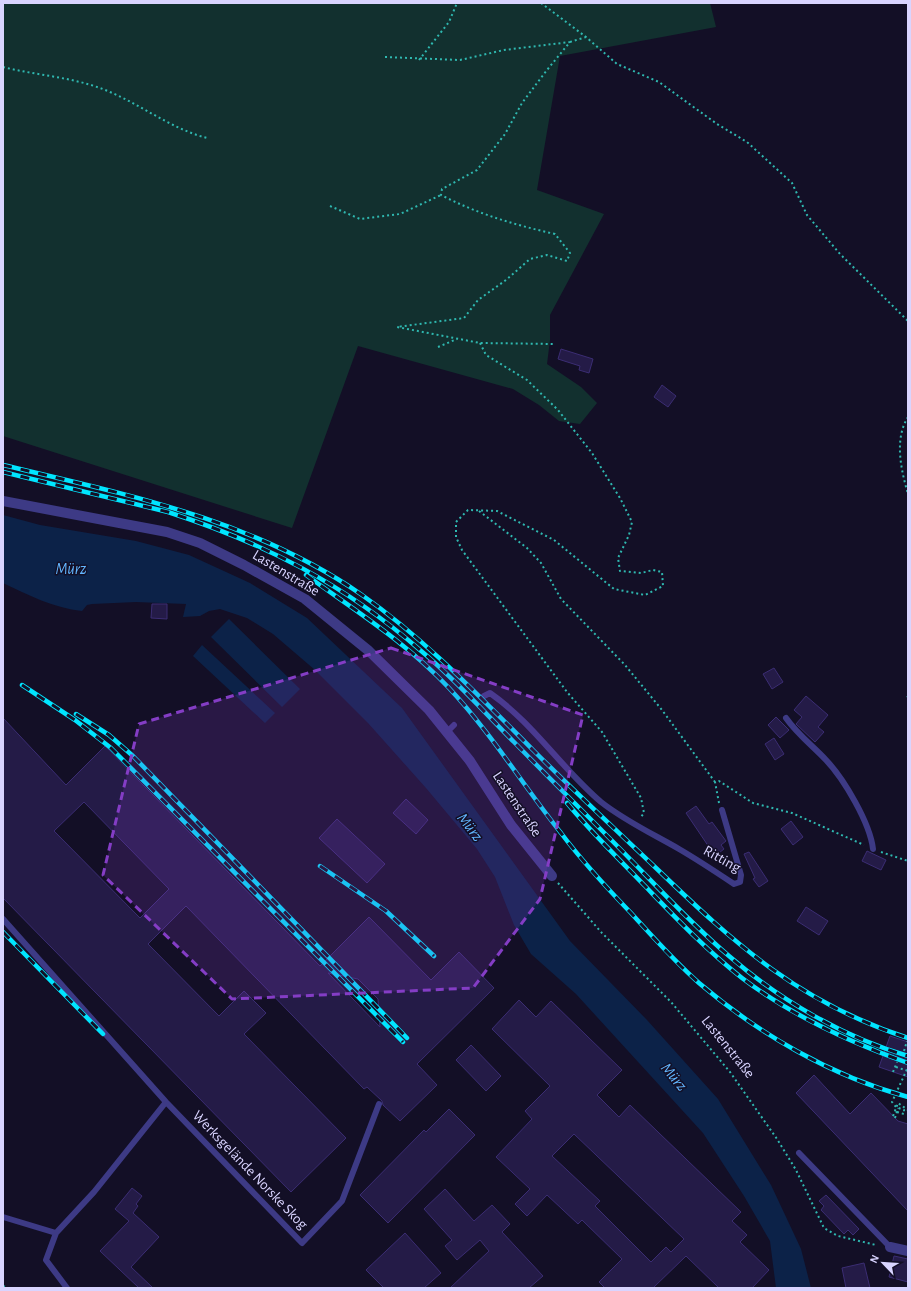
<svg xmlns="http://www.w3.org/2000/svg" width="911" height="1291" font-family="'Alegreya Sans',sans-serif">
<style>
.green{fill:#12302f}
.water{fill:#0c2248}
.building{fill:#241b47;stroke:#3b2d73;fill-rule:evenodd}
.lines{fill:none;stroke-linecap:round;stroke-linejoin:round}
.path{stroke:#2fb8b0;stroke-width:2;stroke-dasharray:2 3;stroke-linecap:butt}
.lane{stroke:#3d3a85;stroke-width:6}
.street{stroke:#3d3a85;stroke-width:10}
.rail-casing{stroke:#00e5ff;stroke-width:4.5}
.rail{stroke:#130f26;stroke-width:3;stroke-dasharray:9;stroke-linecap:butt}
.marked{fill:#843dc5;fill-opacity:0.2;stroke:#843dc5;stroke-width:3;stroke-dasharray:8 5;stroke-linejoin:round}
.labels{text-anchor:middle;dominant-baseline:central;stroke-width:3;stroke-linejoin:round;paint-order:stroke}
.street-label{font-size:15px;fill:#d9d4ff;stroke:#130f26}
.water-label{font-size:16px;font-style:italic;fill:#62b6ff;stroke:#130f26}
</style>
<rect width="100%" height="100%" fill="#130f26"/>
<path class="green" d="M3,3H710L716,27L560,56L537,190L604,214L550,315V340L547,364L581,387L597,403L580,424L559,421L539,405L513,389L358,346L292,528L3,436Z"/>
<path class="water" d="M3,515L40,525L136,541L189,555L250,583L307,618L402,708L570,941L647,1020L718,1099L771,1185L801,1249L811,1288H776L770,1241L744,1196L703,1133L576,994L531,954L514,925L495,877L477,849L426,788L368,723L315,670L273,634L247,618L220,609L209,611L200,616L183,617L186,604L136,602L92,604L87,605L82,611C54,608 28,595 3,583Z
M229,619L300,689L282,707L211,637Z
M202,645L275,713L265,723L193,656Z"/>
<path class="building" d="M561,349L593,359L589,373L579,370L580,366L558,359Z
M662,385L676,396L668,407L654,397Z
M152,604H167V619L151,618Z
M774,668L783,682L772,689L763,674Z
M806,696L828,715L818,727L824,732L815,742L796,724L802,717L794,710Z
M776,717L789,730L780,738L768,725Z
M3,718L66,785L105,746L320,966L369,917L431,980L459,952L494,988L417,1064L437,1085L400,1121L383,1105L382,1101L367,1087L364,1089L186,906L148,944L219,1016L244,991L266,1013L244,1034L346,1138L291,1192L3,898ZM84,802L169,889L140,918L54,831ZM328,973L358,979L378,999L380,1027Z
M774,738L784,754L775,760L765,744Z
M406,799L428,820L416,834L393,813Z
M696,806L709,824L712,822L726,841L721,845L724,849L715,856L686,813Z
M337,819L385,864L367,883L319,838Z
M791,821L803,837L793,845L781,829Z
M867,851L886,860L881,870L862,861Z
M749,852L768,881L759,887L753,879L755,878L744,854Z
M806,907L828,921L819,935L797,921Z
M519,1000L536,1017L551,1001L622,1070L597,1095L619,1117L630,1105L741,1212L732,1221L747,1235L740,1242L769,1270L752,1288H719L686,1256L653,1288H605L599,1282L622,1259L582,1220L578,1224L547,1195L527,1216L515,1204L530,1189L496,1157L532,1119L525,1111L550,1086L492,1029ZM574,1134L684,1239L671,1252L666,1247L651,1262L595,1206L600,1201L552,1156Z
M890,1036L908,1042V1077L879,1067Z
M471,1045L501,1076L486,1091L456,1060Z
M814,1075L850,1114L871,1093L898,1121L908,1124V1211L796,1093Z
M449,1109L475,1135L388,1223L360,1195L424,1130L426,1132Z
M132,1188L142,1196L136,1204L138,1206L133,1213L159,1237L131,1267L153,1288H139L100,1251L129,1221L115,1209Z
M445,1189L474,1221L492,1205L510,1224L502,1232L543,1276L529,1288H450L489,1251L480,1240L457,1260L445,1246L452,1240L424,1209Z
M826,1195L859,1229L853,1235L848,1230L844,1234L821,1210L824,1206L819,1201Z
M405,1233L441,1273L424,1288H384L366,1270Z
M894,1256L908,1259V1282L889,1277Z
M864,1263L870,1288H846L842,1268Z"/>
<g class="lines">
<path class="path" d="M541,3L586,37L617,64L659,82L717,124L747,142L792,183L807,215L840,254L908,321
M570,42L586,37
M385,57L460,60L504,50L570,42L547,70L522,103L505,134L477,170L442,189L441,195C478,214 515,225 555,234L570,253L567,261L547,255L530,259L506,280L478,300L464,318L397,327L480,343L555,344
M419,60L449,22L457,3
M3,67C39,76 76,77 110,92C143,106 172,129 207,138
M330,206L360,219L400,214L441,195
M480,343L486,355L527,380L558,410L592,453L620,498L632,522L629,535L618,558L620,571L641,573L653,570L662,572L663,586L645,595L614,589L554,540L497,511L468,510L456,522V537L462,550L567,692L602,732L641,798L644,813L640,818
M438,347L457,339
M908,417C894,439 901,470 908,494
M479,511L527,548L541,563L561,599L625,665L662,710L715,782
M907,696L908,697
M719,803L715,782L719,781L753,803L792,813L864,845
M881,852L908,861
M558,883L602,933L671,1002L730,1072L777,1139L796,1170L824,1228L838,1236L876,1245
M904,1051L907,1041
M896,1067L908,1071
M893,1072L897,1062
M897,1112L904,1114V1110L896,1107L892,1102L908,1067
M893,1116L898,1103L908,1110
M895,1118L898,1108
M3,1286L8,1288"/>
<path class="lane" d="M484,696L490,693C533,723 561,768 601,802C625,821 653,834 679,849C698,860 716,872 734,884L740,882L741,875L722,810
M786,718C798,735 813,746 826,760C844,779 870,823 873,849
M447,732L454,725
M3,919L166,1102L302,1243L342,1201L379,1104
M799,1153L890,1247
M3,1217L56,1233L94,1192L166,1102
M56,1233L46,1260L67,1288"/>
<path class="street" d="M3,501L167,532L200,543L244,565L305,599L369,651L429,710L470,761L511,825L552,876
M890,1247L908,1251"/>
<g class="rail-casing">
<path id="rail" d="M3,465C129,495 254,520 362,595C426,640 478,695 533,750C573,790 615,829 656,868C736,945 800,1003 908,1038
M3,472L168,512C264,543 344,584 420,650C454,678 483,711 514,742C553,782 593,821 632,861C664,894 695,927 729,956C780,1000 843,1037 908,1056
M306,575C356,611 407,643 449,688C491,733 523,785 561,833C582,861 606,887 631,913C653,937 674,961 699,983C759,1034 831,1076 908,1097
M22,685L75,720L111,748L403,1042
M76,714L109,735L133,756L407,1038
M567,803C591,832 618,858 644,885C675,917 706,950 742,978C792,1016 849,1042 908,1063
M320,866L386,911L434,956
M3,932L103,1034"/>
</g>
<use href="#rail" class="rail"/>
</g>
<path class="marked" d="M391,648L583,715L540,899L473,988L232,999L103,875L139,724Z"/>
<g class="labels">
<g class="street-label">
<text transform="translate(286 573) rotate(31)">Lastenstraße</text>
<text transform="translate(517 804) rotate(56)">Lastenstraße</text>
<text transform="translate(722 859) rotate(29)">Ritting</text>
<text transform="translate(728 1047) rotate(51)">Lastenstraße</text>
<text transform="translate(250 1170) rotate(46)">Werksgelände Norske Skog</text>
</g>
<g class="water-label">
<text x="71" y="569">Mürz</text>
<text transform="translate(470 827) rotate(52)">Mürz</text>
<text transform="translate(674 1077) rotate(50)">Mürz</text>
</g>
</g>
<rect width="911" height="1291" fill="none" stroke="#d9d4ff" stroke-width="8"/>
<g transform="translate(883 1263) rotate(295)" stroke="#130f26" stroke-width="3" paint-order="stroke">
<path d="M0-3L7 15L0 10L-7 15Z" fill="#d9d4ff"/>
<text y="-6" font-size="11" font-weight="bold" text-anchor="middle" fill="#d9d4ff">N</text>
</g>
</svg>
